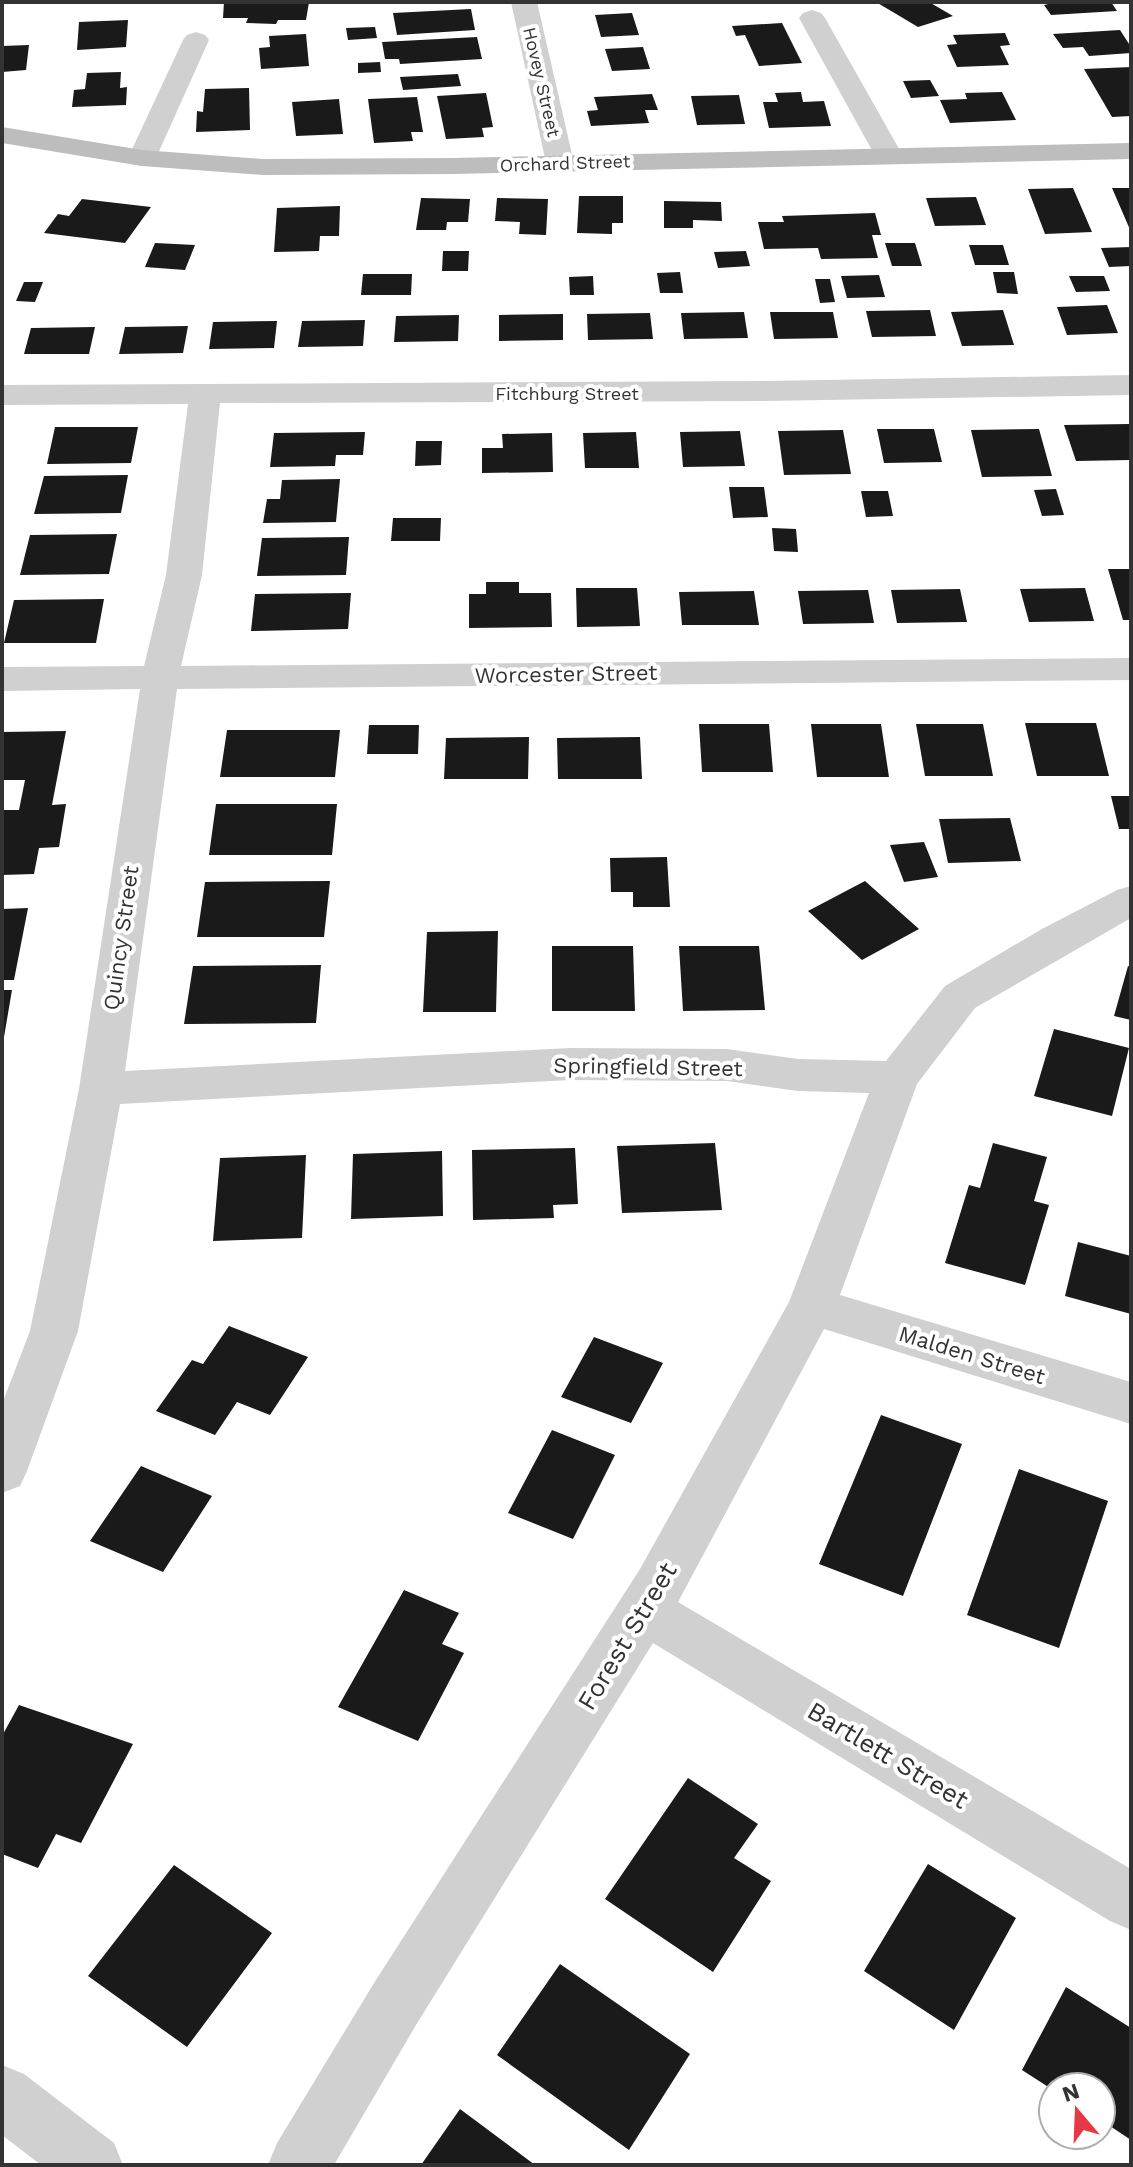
<svg xmlns="http://www.w3.org/2000/svg" width="1133" height="2167" font-family="'Work Sans',sans-serif">
<style>
.building{fill:#1a1a1a}
.lines{fill:none;stroke-linecap:round;stroke-linejoin:round}
.minor{fill:#d0d0d0;fill-rule:evenodd}
.secondary{fill:#bdbdbd;fill-rule:evenodd}
.labels{text-anchor:middle;dominant-baseline:central;stroke-width:8;stroke-linejoin:round;paint-order:stroke}
.far-street-label{font-size:18px;fill:#333;stroke:#fff}
.street-label{font-size:22px;fill:#333;stroke:#fff}
.near-street-label{font-size:26px;fill:#333;stroke:#fff}
</style>
<rect width="100%" height="100%" fill="#fff"/>
<path class="building" d="M224,2H309L306,20H278L276,24L246,23L248,18H223Z
M876,2H929L953,16L918,27Z
M1057,2H1111L1117,11L1051,15L1044,5Z
M471,9L475,30L397,35L393,13Z
M632,13L639,35L601,37L595,15Z
M128,20L126,47L77,50L79,22Z
M782,23L802,63L759,66L745,35L736,36L732,26Z
M375,27L377,38L348,40L346,28Z
M1120,30L1131,47V53L1089,56L1083,47L1063,48L1053,34Z
M1005,33L1010,45L1000,46L1009,65L957,67L947,45L957,44L953,35Z
M306,34L309,66L261,69L259,48L270,47L269,36Z
M477,37L482,59L400,64L399,59H385L382,42Z
M29,45L26,70L2,72V46Z
M643,47L650,69L612,71L605,49Z
M380,62L381,72L358,73V63Z
M1131,67V116L1112,117L1084,69Z
M121,72L120,88L127,87L126,105L72,107L74,90L85,89L87,73Z
M458,74L461,86L403,90L400,77Z
M930,80L939,96L911,98L903,81Z
M249,88L250,130L196,132L197,111L203,112L205,89Z
M801,92L803,102L824,101L831,126L769,128L763,102H778L775,93Z
M1002,92L1016,120L950,123L940,100L967,99L965,93Z
M486,93L493,127L482,128L484,137L446,139L437,96Z
M652,94L658,110H645L649,123L591,126L587,111L598,110L594,97Z
M739,95L745,124L697,125L691,96Z
M417,97L423,132H411L413,141L374,143L368,99Z
M339,99L343,134L296,136L292,102Z
M1073,188L1092,232L1045,234L1028,189Z
M1112,188H1131V232Z
M579,196H623V223H612V234L577,233Z
M976,197L986,225L935,226L926,198Z
M421,198L470,199L468,222H447L446,230H416Z
M497,198L548,199L546,235L519,234L520,222L495,221Z
M82,199L151,207L125,243L44,233L58,214L69,216Z
M664,201L721,202L722,221L693,220V228H664Z
M340,206L339,236H320L319,251L274,252L277,208Z
M875,213L881,235H872L878,258L821,259L818,248L764,249L758,222H784L782,216Z
M155,243L195,245L185,270L145,267Z
M885,243H915L922,266H892Z
M969,245H1003L1009,265H975Z
M1131,247V266L1109,267L1101,248Z
M443,251H469L468,271H442Z
M746,251L750,266L718,268L714,252Z
M680,272L683,293H660L657,273Z
M993,272H1014L1018,294L997,293Z
M363,274H412L411,295H361Z
M879,275L885,297L847,298L841,276Z
M593,276L594,295H570L569,277Z
M1069,276H1104L1110,291L1076,292Z
M815,279H830L835,302L820,303Z
M24,282H43L35,302L16,301Z
M1107,305L1118,333L1067,335L1057,307Z
M930,310L936,336L872,337L866,311Z
M1003,310L1014,345L962,346L951,312Z
M744,312L748,338L684,339L681,313Z
M770,312H833L838,338L774,339Z
M650,313L653,339L588,340L587,314Z
M563,314V340L499,341V315Z
M459,315L458,341L394,342L396,316Z
M365,320L363,346L298,347L302,321Z
M277,321L274,348L209,349L213,322Z
M188,326L183,353L119,354L125,327Z
M95,327L89,354H24L31,328Z
M1129,424L1131,460L1076,461L1064,425Z
M55,427H138L131,463L47,464Z
M877,429H934L942,462L884,463Z
M1039,429L1052,476L982,477L971,430Z
M843,430L851,474L784,475L778,431Z
M740,431L745,466L683,467L680,432Z
M365,432L363,455H336L335,466L270,467L274,433Z
M636,432L639,468H585L583,433Z
M552,433L553,472L482,473V448H503L502,434Z
M416,441H442L441,465L415,466Z
M128,475L121,513L34,514L44,476Z
M340,479L336,522L263,523L267,499H280L282,480Z
M729,487H764L768,517L733,518Z
M1056,489L1064,515L1042,516L1034,490Z
M861,491H888L893,516L866,517Z
M393,518H441L440,541H391Z
M772,528L796,529L798,552L774,551Z
M117,534L109,574L20,575L30,535Z
M349,537L346,575L257,576L262,538Z
M1108,569H1131V620H1123Z
M486,582H519V593H551L552,627L469,628V594H486Z
M576,588H637L640,626L577,627Z
M1085,588L1094,621L1029,622L1020,589Z
M960,589L967,622L897,623L891,590Z
M868,590L874,623L803,624L798,591Z
M754,591L759,625H682L679,592Z
M351,593L348,629L251,631L255,594Z
M104,599L96,643H4L14,600Z
M1025,723H1096L1109,776H1037Z
M699,724H769L773,772H702Z
M811,724H881L889,777H817Z
M916,724H983L993,776H925Z
M369,725H419L418,754H367Z
M227,730H340L335,777H220Z
M66,731L52,805L66,804L59,847L39,848L34,874L2,875V810H19L25,780H2V732Z
M529,737L528,779H444L446,738Z
M640,737L642,779H558L557,738Z
M1111,796H1131V829H1119Z
M216,804H337L332,855H209Z
M1010,818L1021,861L948,863L939,819Z
M924,842L938,877L904,882L890,845Z
M667,857L670,907H633V892H611L610,858Z
M330,881L324,937H197L205,882Z
M865,881L919,929L862,960L808,911Z
M28,908L14,980H2V909Z
M498,931L496,1012H423L427,932Z
M552,946H633L635,1011H552Z
M679,946H759L765,1010L683,1011Z
M321,965L316,1023L184,1024L193,966Z
M1128,966L1131,967V1020L1114,1016Z
M2,990H12L4,1037H2Z
M1054,1029L1129,1048L1112,1116L1034,1096Z
M715,1143L722,1210L622,1213L617,1146Z
M993,1143L1047,1157L1034,1201L1049,1205L1025,1285L945,1263L969,1185L980,1188Z
M575,1148L578,1204L553,1205L554,1218L473,1220L472,1150Z
M442,1151L443,1216L351,1219L353,1154Z
M306,1155L302,1238L213,1241L220,1158Z
M1078,1242L1131,1256V1314L1065,1296Z
M229,1326L308,1357L270,1415L237,1402L215,1435L156,1411L192,1360L203,1364Z
M594,1337L663,1363L631,1423L561,1397Z
M881,1415L962,1444L903,1596L819,1564Z
M552,1430L615,1455L573,1539L508,1513Z
M141,1466L212,1496L163,1572L90,1541Z
M1019,1469L1108,1501L1059,1648L967,1615Z
M404,1590L459,1613L442,1644L464,1653L418,1741L338,1707Z
M19,1705L133,1744L81,1843L56,1834L38,1868L2,1854V1736Z
M688,1778L758,1824L734,1858L771,1881L713,1972L605,1899Z
M928,1864L1016,1918L954,2030L864,1971Z
M174,1865L272,1933L187,2047L88,1976Z
M560,1964L690,2054L629,2150L497,2055Z
M1066,1987L1131,2028V2140L1101,2120V2087H1053V2090L1022,2070Z
M460,2109L535,2165H421Z"/>
<g class="lines">
<path class="minor" d="M511,2H537L574,163L570,169L560,171L550,169L546,163Z
M812,10L821,13L825,18L902,154L898,160L888,162L878,160L874,154L799,18L803,13Z
M196,32L205,35L209,40L156,158L152,164L142,166L132,164L128,158L183,40L187,35Z
M1131,375V395L765,401L220,403L202,575L181,666L1131,658V680L177,689L125,1071L570,1048L727,1049L798,1059L886,1061L945,986L1042,929L1117,890L1131,886V918L975,1008L917,1084L840,1295L1131,1382V1424L824,1329L678,1602L1131,1869V1930L1110,1921L653,1643L416,2025L334,2165H268L277,2143L374,1983L640,1569L789,1302L869,1093L798,1091L727,1081L570,1080L120,1104L78,1331L27,1471L20,1486L2,1493V1404L30,1331L79,1089L140,689L2,691V667L144,666L166,575L188,404L2,405V385L765,381Z
M2,2065L24,2074L114,2143L123,2165H41L2,2135Z"/>
<path class="secondary" d="M2,127L142,150L263,159L454,158L1131,143V159L454,174L263,175L142,166L2,143Z"/>
</g>
<g class="labels">
<g class="far-street-label">
<text transform="translate(542 82) rotate(77)">Hovey Street</text>
<text transform="translate(565 163) rotate(-2)">Orchard Street</text>
<text x="567" y="393">Fitchburg Street</text>
</g>
<g class="street-label">
<text transform="translate(566 674) rotate(-1)">Worcester Street</text>
<text transform="translate(121 938) rotate(-82)">Quincy Street</text>
<text transform="translate(648 1067) rotate(1)">Springfield Street</text>
<text transform="translate(972 1355) rotate(17)">Malden Street</text>
</g>
<g class="near-street-label">
<text transform="translate(627 1636) rotate(-59)">Forest Street</text>
<text transform="translate(888 1755) rotate(31)">Bartlett Street</text>
</g>
</g>
<rect width="1133" height="2167" fill="none" stroke="#333333" stroke-width="8"/>
<g transform="translate(1077 2111) rotate(341)"><circle r="38" fill="#ffffff" stroke="#adadad" stroke-width="2"/>
<path d="M0-6L14 30L0 20L-14 30Z" fill="#e63946"/>
<text y="-12" font-size="22" font-weight="bold" text-anchor="middle" fill="#333333">N</text>
</g>
</svg>
